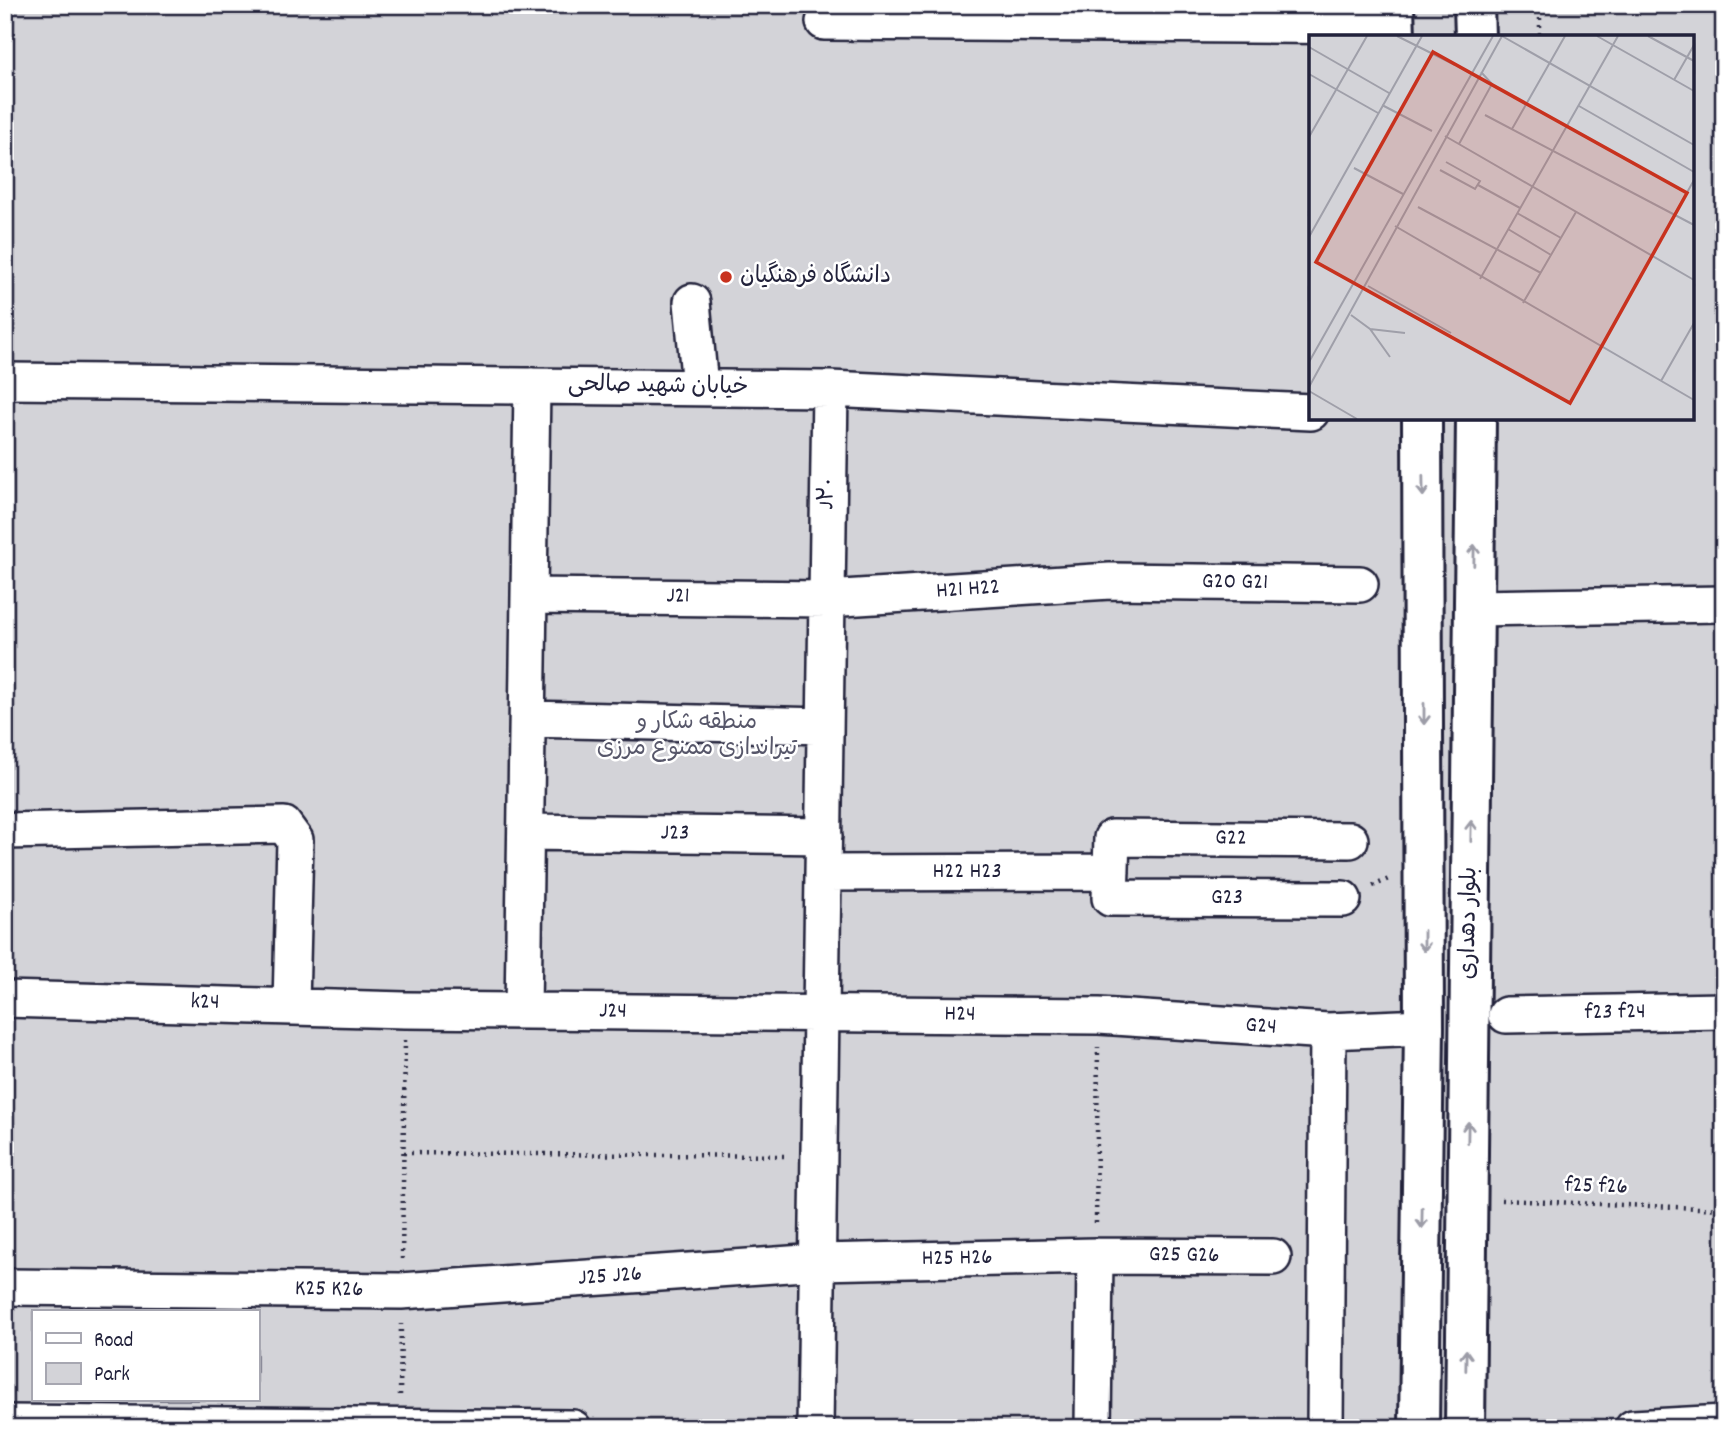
<svg xmlns="http://www.w3.org/2000/svg" width="1729" height="1433" font-family="Dekko,'Playpen Sans Arabic',sans-serif">
<style>
.green{fill:#d3d3d8;stroke:#7a7a8a;stroke-width:2;fill-rule:evenodd}
.lines{fill:none;stroke-linecap:round;stroke-linejoin:round}
.minor-casing{stroke:#22223b;stroke-width:40}
.major-casing{stroke:#22223b;stroke-width:44}
.path{stroke:#22223b;stroke-width:4.5;stroke-dasharray:2 5;stroke-linecap:butt}
.minor{stroke:#fff;stroke-width:35}
.major{stroke:#fff;stroke-width:38}
.oneway{stroke:#9c9ca7}
.poi-dot{fill:#c8321e;stroke:#fff;stroke-width:2.5}
.labels{text-anchor:middle;dominant-baseline:central;stroke-width:5;stroke-linejoin:round;paint-order:stroke}
.poi-label{font-size:23px;fill:#22223b;stroke:#fff;text-anchor:start}
.street-label{font-size:23px;fill:#22223b;stroke:#fff}
.park-label{font-size:23px;fill:#57576a;stroke:#fff}
.inset-road{fill:none;stroke:#9f9fa9;stroke-width:2}
.view{fill:#c8321e;fill-opacity:0.15;stroke:#c8321e;stroke-width:3.5}
.inset-edge{fill:none;stroke:#22223b;stroke-width:3.5}
</style>
<rect width="100%" height="100%" fill="#f2f2f3"/>
<filter id="ink" filterUnits="userSpaceOnUse"><feTurbulence type="fractalNoise" baseFrequency=".0143" numOctaves="2"/><feDisplacementMap in="SourceGraphic" scale="14" xChannelSelector="R" yChannelSelector="G"/><feConvolveMatrix kernelMatrix="1 2 1 2 8 2 1 2 1" color-interpolation-filters="sRGB"/></filter>
<g filter="url(#ink)">
<path class="green" d="M5,5H1724V1428H5ZM1311,37H1692V418H1311ZM33,1312H257V1400H33Z"/>
<g class="lines">
<g class="minor-casing">
<path id="minor" d="M824,22L1394,26
M692,302L700,387
M5,381L830,389L1311,412
M529,596L827,599L1110,581L1360,584
M1474,608L1724,604
M528,719L825,726
M5,831L284,825L295,840L291,1005
M526,832L824,836
M823,873L1111,872
M1343,899L1110,898L1112,838L1350,840
M5,999L405,1010L1099,1016L1328,1031L1424,1027
M523,1011L532,386
M1506,1015L1724,1011
M5,1287L401,1291L818,1262L1095,1256L1273,1257
M5,1423L573,1428
M815,1428L830,389
M1093,1428L1095,1256
M1325,1428L1328,1031
M1633,1428L1724,1423"/>
</g>
<g class="major-casing">
<path id="major" d="M1394,5L1395,37
M1474,5L1475,37
M1419,1428L1424,1027L1422,418
M1465,1428L1476,418"/>
</g>
<path class="path" d="M1507,9H1540V37
M1373,886L1391,878
M404,1153L787,1156
M1501,1200L1724,1209
M1096,1223L1098,1047
M402,1259L405,1040
M400,1395L401,1324"/>
<use href="#minor" class="minor"/>
<use href="#major" class="major"/>
</g>
<defs><path id="oneway-shaft" d="M-6 0H5M1.5-3L5.5 0L1.5 3" fill="none" stroke-width="1.6" stroke-linecap="round" stroke-linejoin="round" transform="scale(1.75)"/></defs>
<g class="oneway">
<use href="#oneway-shaft" transform="translate(1423 486) rotate(89)"/>
<use href="#oneway-shaft" transform="translate(1474 555) rotate(-89)"/>
<use href="#oneway-shaft" transform="translate(1424 714) rotate(90)"/>
<use href="#oneway-shaft" transform="translate(1471 831) rotate(-89)"/>
<use href="#oneway-shaft" transform="translate(1424 941) rotate(90)"/>
<use href="#oneway-shaft" transform="translate(1468 1132) rotate(-89)"/>
<use href="#oneway-shaft" transform="translate(1422 1218) rotate(91)"/>
<use href="#oneway-shaft" transform="translate(1466 1360) rotate(-89)"/>
</g>
</g>
<circle class="poi-dot" cx="726" cy="277" r="7"/>
<g class="labels">
<g class="poi-label">
<text x="740" y="277">دانشگاه فرهنگیان</text>
</g>
<g class="street-label">
<text transform="translate(658 387) rotate(1)">خیابان شهید صالحی</text>
<text transform="translate(828 494) rotate(-89)">J۲۰</text>
<text transform="translate(1235 583) rotate(1)">G20 G21</text>
<text transform="translate(968 590) rotate(-4)">H21 H22</text>
<text transform="translate(678 597) rotate(1)">J21</text>
<text transform="translate(675 834) rotate(1)">J23</text>
<text transform="translate(1231 839) rotate(1)">G22</text>
<text x="967" y="872">H22 H23</text>
<text x="1227" y="898">G23</text>
<text transform="translate(1470 923) rotate(-89)">بلوار دهداری</text>
<text transform="translate(205 1003) rotate(1)">k24</text>
<text transform="translate(613 1012) rotate(1)">J24</text>
<text transform="translate(1615 1013) rotate(-1)">f23 f24</text>
<text transform="translate(960 1015) rotate(1)">H24</text>
<text transform="translate(1261 1027) rotate(4)">G24</text>
<text transform="translate(1596 1187) rotate(2)">f25 f26</text>
<text transform="translate(1184 1256) rotate(1)">G25 G26</text>
<text transform="translate(957 1259) rotate(-1)">H25 H26</text>
<text transform="translate(610 1277) rotate(-4)">J25 J26</text>
<text transform="translate(329 1290) rotate(1)">K25 K26</text>
</g>
<g class="park-label">
<text x="697" y="723">منطقه شکار و<tspan x="697" dy="26">تیراندازی ممنوع مرزی</tspan></text>
</g>
</g>
<g transform="translate(1309 35)">
<rect width="385" height="385" fill="#f2f2f3"/>
<path d="M0,1H385V384H0Z" fill="#d3d3d8"/>
<path class="inset-road" d="M88,1L146,30M193,1L385,110M288,1L385,56M339,1L385,26M0,12L80,58M0,39L69,78M365,45L385,10M73,70L123,96M270,71L385,137M176,80L385,190M203,94L256,1M136,101L385,245M0,102L58,1M150,109L183,49L172,37M45,133L94,159M131,135L166,154L171,146L137,127M169,150L211,173M109,172L232,238M208,178L252,203M366,179L385,145M86,191L385,365M199,194L242,220M0,202L113,1M171,244L309,1M59,251L142,298M214,268L267,177M42,280L61,294L81,322M61,294L96,298M0,327L184,1M352,346L385,288M0,352L193,1M0,356L48,384"/>
<path class="view" d="M124,17L378,158L261,368L7,227Z"/>
<rect width="385" height="385" class="inset-edge"/>
</g>
<rect width="1729" height="1433" fill="none" stroke="#fff" stroke-width="28"/>
<rect x="14" y="14" width="1701" height="1405" fill="none" stroke="#22223b" stroke-width="2.5" filter="url(#ink)"/>
<rect x="32" y="1310" width="228" height="91" fill="#ffffff" stroke="#a7a7b1" stroke-width="2"/>
<rect x="46" y="1333" width="35" height="10" fill="#ffffff" stroke="#a7a7b1" stroke-width="2"/>
<text x="94" y="1346" font-size="21" fill="#22223b">Road</text>
<rect x="46" y="1363" width="35" height="21" fill="#d3d3d8" stroke="#a7a7b1" stroke-width="2"/>
<text x="94" y="1380" font-size="21" fill="#22223b">Park</text>
</svg>
